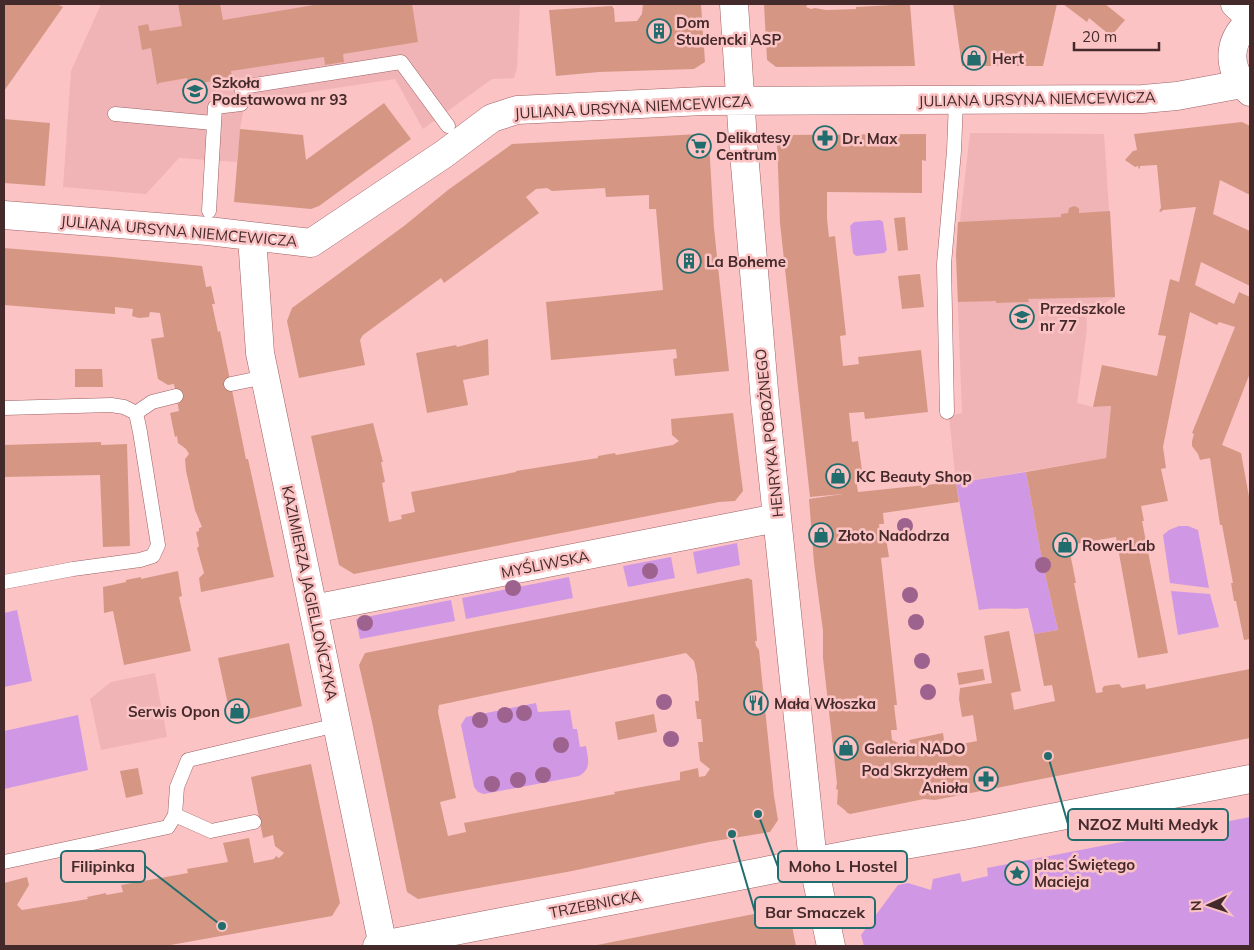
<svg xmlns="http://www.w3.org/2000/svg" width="1254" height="950" font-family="Mulish,sans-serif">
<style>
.built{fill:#f1b4b6}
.green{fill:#d098e4}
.building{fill:#d59784;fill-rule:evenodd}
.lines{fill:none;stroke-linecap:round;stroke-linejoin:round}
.lane-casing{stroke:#9d6063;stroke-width:15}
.street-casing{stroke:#9d6063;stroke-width:29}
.secondary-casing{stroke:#9d6063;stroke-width:29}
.lane{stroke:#fff;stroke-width:14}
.street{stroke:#fff;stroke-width:28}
.secondary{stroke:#fff;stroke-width:28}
.tree{fill:#9e628f}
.labels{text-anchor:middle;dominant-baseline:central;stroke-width:5;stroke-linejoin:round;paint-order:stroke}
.poi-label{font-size:15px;font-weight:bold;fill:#442a2b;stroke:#fbc3c4;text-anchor:start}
.street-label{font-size:15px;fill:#442a2b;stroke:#fbc3c4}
.leader{fill:none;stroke:#216d6e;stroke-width:2}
.callout-dot{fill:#216d6e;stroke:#fbc3c4;stroke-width:2}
.callout{fill:#fbc3c4;stroke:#216d6e;stroke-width:2}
.callout-label{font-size:16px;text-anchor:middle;font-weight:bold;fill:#442a2b}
</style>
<rect width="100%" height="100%" fill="#fbc3c4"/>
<path class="built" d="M101,4H520L517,68L514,78L492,79L423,129L395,79L245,102L240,129L237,162L179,158L146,194L63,187L71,71Z
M970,133L1104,134L1115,297L1102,305L1086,306L1087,329L1077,403L1093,407L1111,406L1106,458L956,483L949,416L962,413L956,255Z
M155,673L167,737L101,750L90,699L111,682Z"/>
<path class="green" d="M880,220L883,222L887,250L884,253L856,256L853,253L850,226L854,222Z
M1026,472L1043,565L1058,630L1034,634L1028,608C1011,610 995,607 979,610L956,483Z
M1179,526H1188L1198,530L1209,588L1170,583L1163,535L1169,530Z
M737,543L740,565L697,574L693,552Z
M671,557L675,578L628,587L623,566Z
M569,577L573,598L466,619L462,598Z
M1171,591L1210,594L1219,627L1178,635Z
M451,600L455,621L360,639L356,619Z
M17,610L32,681L4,687V613Z
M536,703L538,712L570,710L573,729H577L580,747L586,746C588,759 592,769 579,776L484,794L478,792L474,787L461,725L466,717Z
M78,715L88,770L4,789V731Z
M1250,817V946H864L861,935L898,885L908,883L931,890L933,879L960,873L962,882L988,876L987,868Z"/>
<path class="building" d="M4,4H57L63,7L4,91Z
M178,4H220L223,20L320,4H412L418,42L343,54L344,62L325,65L324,57L231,71L232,78L188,85L187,78L159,83L157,85L151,48L142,50L138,26L148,24L150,31L182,26Z
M643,4H701L705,62L694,69L599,72L556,76L549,10L612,6L614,9L615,22L637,21L642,14Z
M764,4H808L806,7L811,9L815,8L826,10L856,9V7L910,4L915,66L776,67L767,60Z
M953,4H1057L1043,66H962Z
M1063,4H1105L1125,20L1111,36L1089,18L1087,22Z
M384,103L411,139L319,206L311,209L234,202L240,129L303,135L306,160Z
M4,119L50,123L45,186L4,183Z
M1242,122L1250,126V195L1220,180L1213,214L1250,231V286L1201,262L1195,285L1234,304L1239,292L1250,297V373L1222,445L1241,453L1250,502V639L1244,640L1236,601H1234L1231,583H1233L1222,525H1220L1210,458L1200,460L1198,454L1192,446V441L1194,434L1192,433L1235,327L1219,322L1217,325L1190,312L1163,447L1166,468L1161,469L1168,501L1141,506L1144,521H1142L1168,653L1138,658L1116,537L1075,544L1070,553L1076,583H1074L1096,693L1103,692L1102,689L1104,686L1119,684L1122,688L1145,684L1146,689L1250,669V738L935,800L924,799L850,814L846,812V811L837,804L838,790L836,789L837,783L823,658V631L814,563L809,499L843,494L810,497L780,223L777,141L783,135L926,134V161L922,160V193L827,192V219L829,237L835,236L846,335L840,336L843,366L859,364L858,357L921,350L928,412L865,419L864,412L849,413L852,442L858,441L863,478L856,479L858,492L955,482L956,483L959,502L883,513L884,524H879L880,532H885L889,557L881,558L897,705H894L897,730H891L892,740L898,743L901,747L911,745L909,740L943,733L945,747L977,741L973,715L962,717L959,699L960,688L992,683L984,636L1009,631L1021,691L1011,693L1014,710L1055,701L1052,685L1044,686L1034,634L1058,630L1043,565L1026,472L1106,458L1111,406L1093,407L1102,365L1157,376L1166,336L1158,335L1170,279L1179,282L1196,207L1163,210L1161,212L1159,211L1161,208L1157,165L1140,166V168L1139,169L1138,166L1135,167L1125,160L1133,151L1137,150L1134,134Z
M700,134L709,142L714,228L729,371L675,376L673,359L677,358L676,349L551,360L546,302L663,290L656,209H649V195L606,197L605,188L552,191L547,188L536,189L526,197L539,213L444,283L441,278L363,335L360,340L365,365L299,378L287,321L292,308L404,226L448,190L512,144Z
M1074,206L1079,208V213L1110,211L1115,297L1028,299L1029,302L996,303V301L958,302L956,255L958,222L1061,217V214L1068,213L1069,208Z
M905,217L908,250L898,251L894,218Z
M4,248L113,257L202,266L206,287L211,286L215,304H212L218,332L220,331L246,459H248L274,577L201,592L199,578L204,573L197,548L199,546L196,532L199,531V528L202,527L195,510L186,471L185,459L189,454L186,449L178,443L177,436L175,437L170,413L179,411L174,384L168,385L158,379L151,339L164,337L160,313L150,312L149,317L139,318L132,316L133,309L115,307V314L4,305Z
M920,274L924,307L902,309L898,276Z
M488,339L489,375L463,380L468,405L427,413L416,353L456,345L457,347Z
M75,369H102L103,387H75Z
M733,413L743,491L735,501L719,502L354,574L339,565L311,436L373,423L383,462H381L385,482L382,483L389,522L402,519L401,515L415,512L411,492L516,472V471L598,458V456L615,453L616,455L673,445L679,441L672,435L671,419Z
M101,442V445L127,444L130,546L103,547L100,475L4,477V445Z
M178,571L182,596L179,597L191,651L124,665L113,611L104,613L103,587L126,582V580L141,577V579Z
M748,578L752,580L757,641H755L756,646L759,650L774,796L778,820L770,832L709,842L572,871L418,899L407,892L372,722L359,665L365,653ZM686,653L694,661L697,675L699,701H695L697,719H701L703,742H698L700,761L710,769L705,776L699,777L698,768L680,772V780L614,792L615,794L464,823L466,832L448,836L440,802L456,798L438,712L439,705Z
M289,643L302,706L232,723L218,658Z
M983,669L985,680L959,685L957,673Z
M654,714L657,732L618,740L615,722Z
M311,764L340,903L332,916L165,946H4V883L27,877L29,885L17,905L22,910L88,899L87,897L106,893V895L123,892L121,885L188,873L187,869L228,862L223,843L249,838L254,863L274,859L276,856L279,858L284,853L275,846L273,835L263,838L251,777Z
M138,768L143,794L126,798L120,771Z
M779,909L790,916L796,946H592Z"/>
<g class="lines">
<g class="lane-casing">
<path id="lane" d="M115,114L213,123
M209,211L215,107L241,104L242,87L401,62L448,126
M231,384L265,377
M4,408L111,405L124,407L136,413L140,432L158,545L153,556L140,560L73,569L4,582
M947,412L944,264L954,151L956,101
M136,413L152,402L176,396
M175,815L211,831L254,822
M4,862L168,827L175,815L177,787L188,760L337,725"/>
</g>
<g class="street-casing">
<path id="street" d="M734,4L743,141L765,402L813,862L831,946
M1235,4L1250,18
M1250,21C1226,43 1227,70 1250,92
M4,215L208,231L311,243L444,154L492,118L517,110L703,101L1143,99L1177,96L1242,84
M252,237L260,353L383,946
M313,609L777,518"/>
</g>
<g class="secondary-casing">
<path id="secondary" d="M377,946L858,853L969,834L1250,779"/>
</g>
<use href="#lane" class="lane"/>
<use href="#street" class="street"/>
<use href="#secondary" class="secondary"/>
</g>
<g class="tree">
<circle cx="905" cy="526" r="8"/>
<circle cx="1043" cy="565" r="8"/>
<circle cx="650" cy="571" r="8"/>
<circle cx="513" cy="588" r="8"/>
<circle cx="910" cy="595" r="8"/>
<circle cx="916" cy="622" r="8"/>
<circle cx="365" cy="623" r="8"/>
<circle cx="922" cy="661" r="8"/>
<circle cx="928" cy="692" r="8"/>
<circle cx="664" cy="702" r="8"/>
<circle cx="524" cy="713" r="8"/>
<circle cx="505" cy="715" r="8"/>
<circle cx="480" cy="720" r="8"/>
<circle cx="671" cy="739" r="8"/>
<circle cx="561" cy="745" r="8"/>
<circle cx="543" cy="775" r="8"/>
<circle cx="518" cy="780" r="8"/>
<circle cx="492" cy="784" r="8"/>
</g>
<defs>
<g id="building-ring" transform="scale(1.25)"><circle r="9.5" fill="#fbc3c4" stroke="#216d6e" stroke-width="1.5"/><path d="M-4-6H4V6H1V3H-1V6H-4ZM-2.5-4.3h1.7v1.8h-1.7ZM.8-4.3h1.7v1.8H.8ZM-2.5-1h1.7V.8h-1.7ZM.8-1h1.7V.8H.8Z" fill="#216d6e"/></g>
<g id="shop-ring" transform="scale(1.25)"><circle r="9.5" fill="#fbc3c4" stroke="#216d6e" stroke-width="1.5"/><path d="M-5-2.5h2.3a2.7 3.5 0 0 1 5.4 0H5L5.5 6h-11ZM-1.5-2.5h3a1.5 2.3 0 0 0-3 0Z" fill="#216d6e"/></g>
<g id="school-ring" transform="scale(1.25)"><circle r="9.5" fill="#fbc3c4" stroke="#216d6e" stroke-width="1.5"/><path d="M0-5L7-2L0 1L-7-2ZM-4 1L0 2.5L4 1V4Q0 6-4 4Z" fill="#216d6e"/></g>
<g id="pharmacy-ring" transform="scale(1.25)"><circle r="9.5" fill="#fbc3c4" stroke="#216d6e" stroke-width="1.5"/><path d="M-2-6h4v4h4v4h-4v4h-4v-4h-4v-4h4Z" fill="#216d6e"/></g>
<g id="supermarket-ring" transform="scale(1.25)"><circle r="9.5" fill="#fbc3c4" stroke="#216d6e" stroke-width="1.5"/><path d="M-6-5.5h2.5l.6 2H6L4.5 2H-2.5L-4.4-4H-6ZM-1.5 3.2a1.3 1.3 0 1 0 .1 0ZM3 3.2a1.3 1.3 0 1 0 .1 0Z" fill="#216d6e"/></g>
<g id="restaurant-ring" transform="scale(1.25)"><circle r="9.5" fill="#fbc3c4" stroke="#216d6e" stroke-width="1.5"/><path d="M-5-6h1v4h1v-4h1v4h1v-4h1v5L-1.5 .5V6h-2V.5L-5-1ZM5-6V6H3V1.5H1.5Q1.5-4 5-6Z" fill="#216d6e"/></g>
<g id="sight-ring" transform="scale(1.25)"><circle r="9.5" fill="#fbc3c4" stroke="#216d6e" stroke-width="1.5"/><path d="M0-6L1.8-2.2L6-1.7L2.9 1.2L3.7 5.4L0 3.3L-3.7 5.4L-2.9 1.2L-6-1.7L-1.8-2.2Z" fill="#216d6e"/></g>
</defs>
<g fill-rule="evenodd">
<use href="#building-ring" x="659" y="31"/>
<use href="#shop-ring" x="974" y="58"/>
<use href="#school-ring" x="195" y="91"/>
<use href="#pharmacy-ring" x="825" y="138"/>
<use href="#supermarket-ring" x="699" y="146"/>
<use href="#building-ring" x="689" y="261"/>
<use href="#school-ring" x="1022" y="317"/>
<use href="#shop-ring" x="838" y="476"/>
<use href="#shop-ring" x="821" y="535"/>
<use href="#shop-ring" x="1065" y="545"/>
<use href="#restaurant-ring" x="756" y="703"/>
<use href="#shop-ring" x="237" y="711"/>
<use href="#shop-ring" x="846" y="748"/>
<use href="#pharmacy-ring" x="986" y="779"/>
<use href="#sight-ring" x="1017" y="873"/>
</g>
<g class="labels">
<g class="poi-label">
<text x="676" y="22">Dom<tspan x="676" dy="17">Studencki ASP</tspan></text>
<text x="992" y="58">Hert</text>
<text x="212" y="82">Szkoła<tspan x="212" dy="17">Podstawowa nr 93</tspan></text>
<text x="716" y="137">Delikatesy<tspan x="716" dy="17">Centrum</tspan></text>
<text x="842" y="138">Dr. Max</text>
<text x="706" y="261">La Boheme</text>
<text x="1040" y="308">Przedszkole<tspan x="1040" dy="17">nr 77</tspan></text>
<text x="856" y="476">KC Beauty Shop</text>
<text x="838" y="535">Złoto Nadodrza</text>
<text x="1082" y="545">RowerLab</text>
<text x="774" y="703">Mała Włoszka</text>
<text x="220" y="711" text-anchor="end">Serwis Opon</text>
<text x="864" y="748">Galeria NADO</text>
<text x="968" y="770" text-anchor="end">Pod Skrzydłem<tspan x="968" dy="17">Anioła</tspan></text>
<text x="1034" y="864">plac Świętego<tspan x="1034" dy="17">Macieja</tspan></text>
</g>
<g class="street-label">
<text transform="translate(1037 99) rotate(-1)">JULIANA URSYNA NIEMCEWICZA</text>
<text transform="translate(633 107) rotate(-3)">JULIANA URSYNA NIEMCEWICZA</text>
<text transform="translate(179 231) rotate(5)">JULIANA URSYNA NIEMCEWICZA</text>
<text transform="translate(769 433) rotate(-96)">HENRYKA POBOŻNEGO</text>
<text transform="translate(545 564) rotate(-11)">MYŚLIWSKA</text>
<text transform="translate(310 593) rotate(78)">KAZIMIERZA JAGIELLOŃCZYKA</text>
<text transform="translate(595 904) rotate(-11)">TRZEBNICKA</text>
</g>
</g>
<path class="leader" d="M1048 756L1068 824M222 926L145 866M758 814L778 867M732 834L755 912"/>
<g class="callout-dot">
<circle cx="1048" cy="756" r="5"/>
<circle cx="222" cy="926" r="5"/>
<circle cx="758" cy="814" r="5"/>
<circle cx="732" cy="834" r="5"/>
</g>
<g class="callout">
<rect x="1068" y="809" width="160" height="31" rx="5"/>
<rect x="61" y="851" width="84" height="31" rx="5"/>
<rect x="778" y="851" width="129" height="31" rx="5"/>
<rect x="755" y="897" width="120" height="31" rx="5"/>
</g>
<g class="callout-label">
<text x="1148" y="830">NZOZ Multi Medyk</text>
<text x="103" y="872">Filipinka</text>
<text x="843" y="872">Moho L Hostel</text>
<text x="815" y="918">Bar Smaczek</text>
</g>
<rect width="1254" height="950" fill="none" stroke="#442a2b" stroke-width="10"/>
<g transform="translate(1209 905) rotate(267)" stroke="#fbc3c4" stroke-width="4" paint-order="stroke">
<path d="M0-4L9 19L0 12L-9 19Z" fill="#442a2b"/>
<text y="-8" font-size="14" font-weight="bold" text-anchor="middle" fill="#442a2b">N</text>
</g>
<path d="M1074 42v8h85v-8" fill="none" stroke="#442a2b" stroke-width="2.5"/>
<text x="1082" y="42" font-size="15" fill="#442a2b" stroke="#fbc3c4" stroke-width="4" paint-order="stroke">20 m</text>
</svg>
